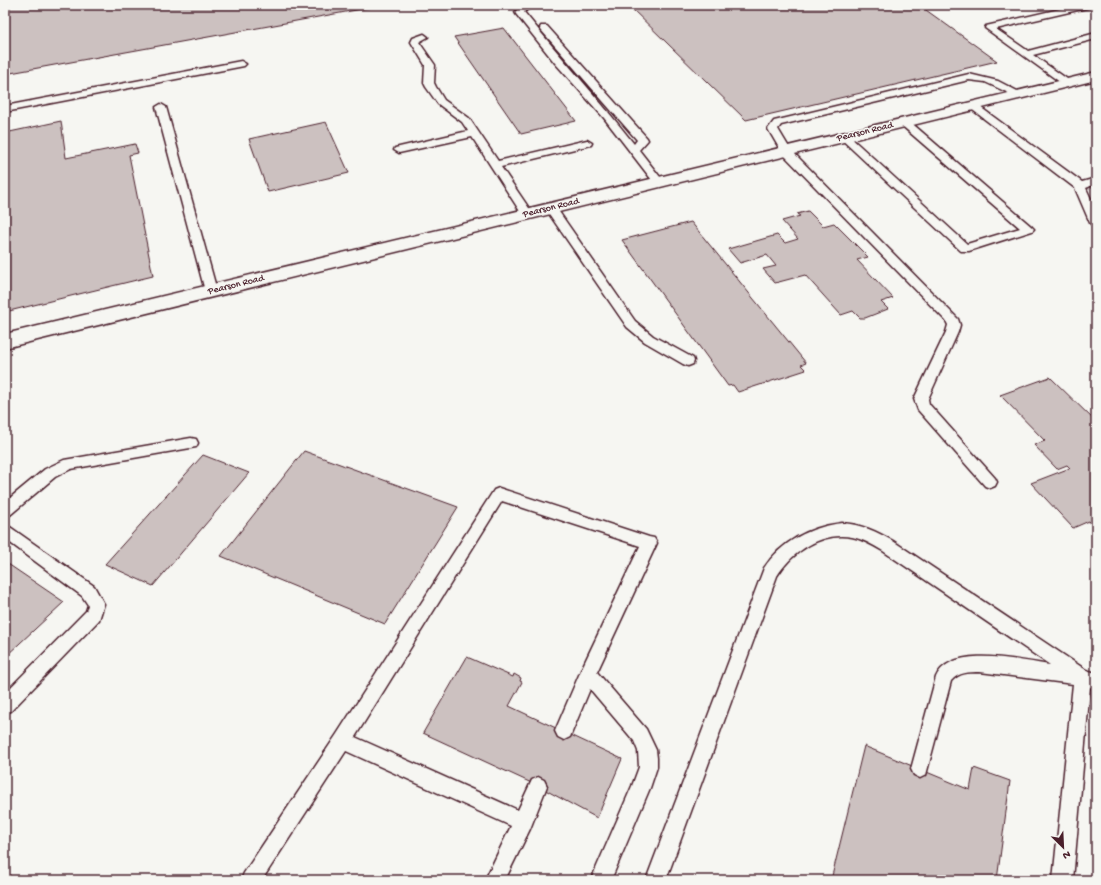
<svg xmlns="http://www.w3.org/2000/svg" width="1101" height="885" font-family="'Gochi Hand',sans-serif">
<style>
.building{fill:#ccc1c0;stroke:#4a1f2b}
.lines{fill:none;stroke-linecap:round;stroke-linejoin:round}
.service-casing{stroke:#4a1f2b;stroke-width:3}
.minor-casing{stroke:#4a1f2b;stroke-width:3}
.service{fill:#f6f6f2;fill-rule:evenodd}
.minor{fill:#f6f6f2;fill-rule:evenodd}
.labels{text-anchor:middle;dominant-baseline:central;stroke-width:3;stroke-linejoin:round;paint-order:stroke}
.far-street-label{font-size:10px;fill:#4a1f2b;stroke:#f6f6f2}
</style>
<rect width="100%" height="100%" fill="#f6f6f2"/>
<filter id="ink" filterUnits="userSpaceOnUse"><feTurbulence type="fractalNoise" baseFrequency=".025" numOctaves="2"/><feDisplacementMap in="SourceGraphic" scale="8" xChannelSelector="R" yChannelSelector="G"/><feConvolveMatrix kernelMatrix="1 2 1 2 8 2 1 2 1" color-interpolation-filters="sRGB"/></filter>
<g filter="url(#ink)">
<path class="building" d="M5,5H384L5,74Z
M628,5H919L997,61L746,120Z
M504,28L576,121L521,134L454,37Z
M61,121L66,158L135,144L138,153L129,155L153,276L5,312V133Z
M326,122L349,173L268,192L249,139Z
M808,211L823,226L834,223L868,257L857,260L893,298L881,302L888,309L865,318H860L853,311L841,315L805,275L775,283L763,269L776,266L767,255L740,263L728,249L777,235L785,243L798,239L782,221L800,216L797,214Z
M691,222L806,363L801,365L806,370L738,392L733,385L728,386L622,240Z
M1050,377L1096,422V529L1089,521L1073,528L1031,483L1070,468L1067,465L1057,469L1034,445L1045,441L1000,395Z
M304,451L458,507L385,624L221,556Z
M203,455L249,473L153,586L105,564Z
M5,562L64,602L5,657Z
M467,657L513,677L514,674L521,678L520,681L522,682L509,706L622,759L597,818L538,786L423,733Z
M864,746L970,790L974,768L1010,781L997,880H831Z"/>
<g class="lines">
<g class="service-casing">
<path id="service" d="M522,5H538L537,7L528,9L524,12C560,57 599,99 634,144L637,140L541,30L540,28L541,26H547L647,138L648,140L639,150L664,182L663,184H655L604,118L555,63L516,14L515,12Z
M1077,5H1092L1091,7L996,29L1028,51L1096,33V39L1033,55L1070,81L1072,83L1070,85H1064L985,28L986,26Z
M424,34L428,37L419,42L435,65L434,83L436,87L444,100L469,118L498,161L587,140L592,143L591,145L501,167L533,214L531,216H523L472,137L399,153L394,150L395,148L468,131L462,122L438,104L426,87L424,83L425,65L411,42L413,38Z
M241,61L246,64L244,66L5,112V106Z
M969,74L998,81L1023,94L1021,96H1015L985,82L969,80L781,125L778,129L790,149L958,319L960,325L958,332L928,399L929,404L995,478L997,482L995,486L990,488L985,486L918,410L914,399L946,332L948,325L946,321L782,153L768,129L774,121Z
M973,103L976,104L1082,182L1096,178V184L1086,188L1096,210V226L1092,225L1090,223L1075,188L970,108L968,106L970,104Z
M161,104L166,107L217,291L215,294H207L205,291L156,107Z
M904,119L908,120L1032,227L1034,229L1032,231L969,251H961L839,137L840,135H848L967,244L1020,228L900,124L899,122L900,120Z
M551,205L555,206L635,321L653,336L693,358L694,361L693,364L688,366L683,364L645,342L627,327L545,208Z
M191,438L196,439L198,443L196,447L71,469L55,477L10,515L5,517V502L45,469L64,460Z
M499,488L649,537L654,538L657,543L597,672L646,729L656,750L657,758V767L650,788L611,880H591L632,786L639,767L638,751L634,741L590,689L570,737L564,740L558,737L555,731L582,668L640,546L502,501L355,737L518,810L532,780L538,777L544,780L547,786L530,829L505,880H485L511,826L346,751L262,880H241L244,873L337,734L494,490Z
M842,523C861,524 877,532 893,541L1086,670L1096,673V689L1090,687L1073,880H1053L1073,684L980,672C969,672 959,672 951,681L926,775L920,778L914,775L911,769L936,677C951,643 1021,661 1050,665L883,551C873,545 863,539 852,537C822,531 792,552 777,576L666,880H646L764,568C782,541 810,527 842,523Z
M5,525L10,527L94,586L104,604L99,620L11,711L5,713V693L86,611L88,605L82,596L5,539Z"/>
</g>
<g class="minor-casing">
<path id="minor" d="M1096,72V80L5,348V334Z"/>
</g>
<use href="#service" class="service"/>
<use href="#minor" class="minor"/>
</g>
</g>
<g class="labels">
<g class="far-street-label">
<text transform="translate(865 132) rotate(-14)">Pearson Road</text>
<text transform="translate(551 208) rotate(-14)">Pearson Road</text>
<text transform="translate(236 285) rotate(-14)">Pearson Road</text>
</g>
</g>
<rect width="1101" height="885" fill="none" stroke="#f6f6f2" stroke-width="20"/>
<rect x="10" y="10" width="1081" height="865" fill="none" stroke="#4a1f2b" stroke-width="1.5" filter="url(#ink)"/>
<g transform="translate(1063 847) rotate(156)" stroke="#f6f6f2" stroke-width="3" paint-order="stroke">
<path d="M0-3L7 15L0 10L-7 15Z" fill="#4a1f2b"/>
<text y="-6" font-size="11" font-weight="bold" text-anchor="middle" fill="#4a1f2b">N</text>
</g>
</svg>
